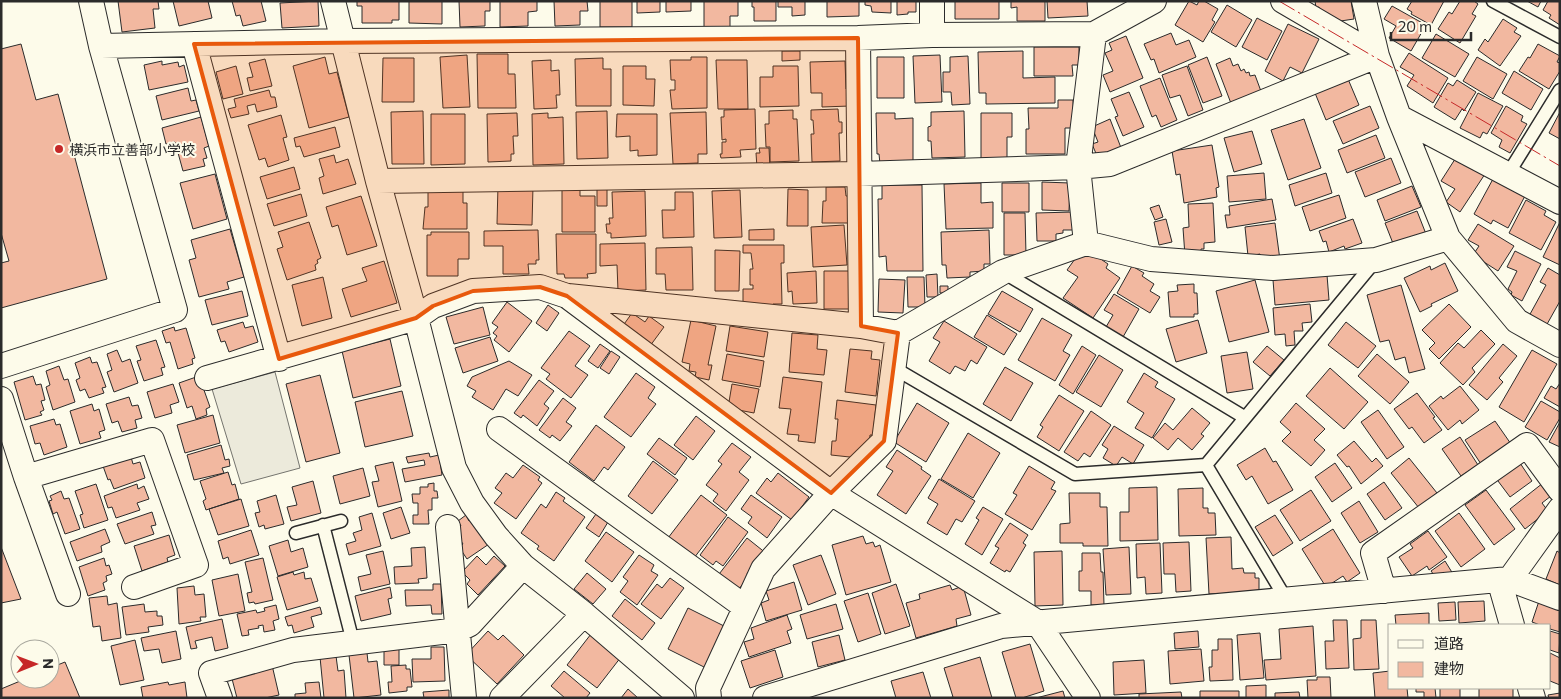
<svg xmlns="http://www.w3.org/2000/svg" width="1561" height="699" font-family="Commissioner,'Noto Sans JP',sans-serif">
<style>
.parking{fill:#eceadb;stroke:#74746e}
.building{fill:#f2b8a0;stroke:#2b2b2b}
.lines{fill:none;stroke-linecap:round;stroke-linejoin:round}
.lane-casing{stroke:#2b2b2b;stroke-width:15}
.street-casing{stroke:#2b2b2b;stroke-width:26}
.lane{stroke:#fdfbea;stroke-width:12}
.street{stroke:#fdfbea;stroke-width:24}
.power{stroke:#c62828;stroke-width:1;stroke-dasharray:18 4 2.5 4;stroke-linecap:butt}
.marked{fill:#e8590c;fill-opacity:0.2;stroke:#e8590c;stroke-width:4;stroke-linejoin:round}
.poi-dot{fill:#c62828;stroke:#fdfbea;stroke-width:2}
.labels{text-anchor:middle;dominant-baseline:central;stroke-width:4;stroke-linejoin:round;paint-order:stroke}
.poi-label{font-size:14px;fill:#2b2b2b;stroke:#fdfbea;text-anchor:start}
</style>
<rect width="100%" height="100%" fill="#fdfbea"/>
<path class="parking" d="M275,372L300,468L241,484L212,389Z"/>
<path class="building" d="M118,1H158L159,9H153L155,28L122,32Z
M173,1H208L212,18L179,26Z
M232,1H261L266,21L243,26L240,15L236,16Z
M318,1L319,26L282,28L280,3Z
M357,1H399V20H392V23H362V6H357Z
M409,1H442V24L409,23Z
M459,1H490V11H485V26L460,27Z
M500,1H537V11L528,12V26L500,27Z
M554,1H587L588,11H580V25L555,26Z
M600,1H632V27H600Z
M637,1H660V12L637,13Z
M666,1H691V11L666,12Z
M704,1H738V16H730V29H704Z
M752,1H776V21H754V7H752Z
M778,1H805V15L792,16V7H778Z
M827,1H859V16L827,17Z
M865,1H891V13L872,12L871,6L865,5Z
M897,1H916V12H908V14L897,15Z
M955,1H999V19H955Z
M1011,1H1045V21H1017V7L1011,8Z
M1047,1H1087L1088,16L1048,18Z
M1189,1L1197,5L1199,1H1204L1218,9L1212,20L1215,22L1203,42L1175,25Z
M1315,1H1351L1354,19L1334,22L1320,14L1319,7L1316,8Z
M1412,1H1444L1431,25L1411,14L1412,12L1407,9Z
M1460,1H1474L1478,4L1472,14L1476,16L1460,43L1438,29L1449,12L1452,14Z
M1527,1H1541L1538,7Z
M1548,1H1560V25L1549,18L1551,15L1543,10Z
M1227,5L1252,20L1236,47L1211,32Z
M1392,6L1426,25L1411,51L1389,38L1396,26L1384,19Z
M1257,18L1282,31L1267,60L1242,47Z
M1503,19L1517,28L1514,32L1521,36L1500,66L1478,50L1485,39L1488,42Z
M1288,24L1319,39L1302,73L1290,67L1283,81L1265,71Z
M1171,33L1176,45L1189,40L1196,57L1159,73L1154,59L1151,60L1144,44Z
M1436,34L1469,54L1455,77L1422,58Z
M1126,36L1143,78L1110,92L1103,75L1113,71L1105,53L1112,50L1109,43Z
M21,44L36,100L58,94L107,279L1,308V263L9,261L1,233V49Z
M1538,44L1560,56L1557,62L1560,63V71L1549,89L1519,71L1528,57L1530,58Z
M1034,47H1079V65H1072L1073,76H1034Z
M782,51H800V60L782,61Z
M1023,51V78L1055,77V103L986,104V93H979L978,52Z
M1409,53L1448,78L1433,103L1407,86L1414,75L1400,67Z
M477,54H508V74H515L516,108H478Z
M467,55L470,107L443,108L440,57Z
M940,55L942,102L915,103L913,56Z
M968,56L970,104L952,105L951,92H943V72H950V57Z
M325,57L329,74L337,72L349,117L309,128L293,66Z
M691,57H707V108L672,109L670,90H675V80H671L670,60H691Z
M877,57H904V98H877Z
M1207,57L1222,96L1203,103L1188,65Z
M1477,57L1507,74L1493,99L1463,81Z
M383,58H414V102H382Z
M603,58V69H611V106H576L575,59Z
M1230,58L1233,66L1238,64L1241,71L1244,69L1246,73L1249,72L1250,76L1255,75L1262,94L1232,106L1216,64Z
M265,59L272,86L250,91L247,78L253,77L249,63Z
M551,60V71L559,70L560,95H556L557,108L534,109L532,61Z
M716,60H747L748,109H718Z
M162,61V65L178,62L179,67L184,65L188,82L149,90L144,65Z
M845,61L846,89L849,88L850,106L822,107V93H811L810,62Z
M236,66L243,94L223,99L216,72Z
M623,66H646V79H655L654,106L623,105Z
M773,66H798L799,106L760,107V77H773Z
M1187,66L1203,110L1188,116L1180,95L1170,98L1162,75Z
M1514,71L1543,89L1531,110L1502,93Z
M1160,78L1177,120L1161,127L1156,115L1152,117L1140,86Z
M1348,79L1359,105L1326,120L1315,93Z
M1457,80L1476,92L1464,111L1462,109L1455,120L1434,107L1448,83L1453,86Z
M188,88L191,101L196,100L199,111L162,120L156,96Z
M269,90L271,97H275L277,107L257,112L255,104L247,106L249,114L231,118L228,109L236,107L234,99Z
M1129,92L1144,127L1123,136L1115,117L1118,116L1111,99Z
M1478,93L1503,106L1487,134L1483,132L1480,138L1460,128Z
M1058,100H1073L1074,128H1065V154H1026V129H1029L1028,108H1058Z
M1370,106L1379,128L1343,144L1333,121Z
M1506,106L1523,116L1521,121L1527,124L1510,153L1499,147L1502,140L1491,133Z
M755,109L756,149L740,150L741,157L721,158L720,154H722V142H726V139L722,140L721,117H724V110Z
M838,109L839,122H842V133H839L840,161L812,162L811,134H814L813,120H811V110Z
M793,110V119H797L799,161L770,162V147H766L765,124H769V111Z
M423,111L424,164H392L391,112Z
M607,111L608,158L577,159L576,112Z
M964,111L965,157L932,158L931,141H928V127L931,126V112Z
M706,112L707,154H698V163L673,164L670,113Z
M1560,112V139L1549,133Z
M517,113L518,136H513L514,154H511V161L488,162L487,114Z
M548,113V118L563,117L564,164L533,165L532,114Z
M876,113H895V119L913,118V163L880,164L879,154H877Z
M981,113H1012V137H1007V160L981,161Z
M431,114H465V164L431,165Z
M617,114H657V155L638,156V150L630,151V136L616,137Z
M281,115L287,137L283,138L289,160L268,167L265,158L259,160L248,125Z
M201,117L209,146L204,148L207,158L203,159L205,166L183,171L175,142L166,144L162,128Z
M1110,119L1123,153L1100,163L1092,144L1098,142L1092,127Z
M1304,119L1321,168L1288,180L1271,130Z
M335,127L340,147L304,157L300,146L296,147L294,138Z
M1252,131L1262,164L1234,172L1224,138Z
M1376,135L1385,158L1347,173L1338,150Z
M1212,145L1219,187L1216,188L1217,197L1184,203L1180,174L1176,175L1172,151Z
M759,148H769L770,168H757L756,153H760Z
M334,155L336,163L348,159L356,184L323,194L319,178L324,176L319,159Z
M1457,156L1485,174L1460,212L1446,202L1455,189L1441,181Z
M1391,158L1401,183L1365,197L1355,172Z
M294,167L300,189L267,199L260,177Z
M1264,173L1266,199L1229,202L1227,176Z
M1326,173L1332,193L1295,206L1289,185Z
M215,174L227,219L193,229L180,183Z
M1493,179L1525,196L1508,228L1493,220L1491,224L1474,214Z
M1042,182L1070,183L1069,211L1042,210Z
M981,183V203L993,202V228L946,229L944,184Z
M1002,183H1029V212H1002Z
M498,185L533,186L532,225L497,224Z
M882,185H922L923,271H887L886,256L879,257L878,199H882Z
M597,186H607V206H597Z
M1412,186L1421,207L1385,221L1377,200Z
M826,187H845L846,196H850L849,223H822L823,201H826Z
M562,189H580V196H595V232H562Z
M788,189L808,190V226H787Z
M740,190L742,237L714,238L712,191Z
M428,191H463V203H467V229H423L425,207H428Z
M645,191L646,236L611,238V233H607L606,224H610L609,218H613L612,192Z
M675,192H693L694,237L663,238L662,210H675Z
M301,194L307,216L274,226L267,204Z
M1339,195L1346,218L1310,231L1302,207Z
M361,196L377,246L347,255L338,225L332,227L326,207Z
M1272,199L1276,220L1227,228L1225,215H1230L1229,206Z
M1526,200L1546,211L1544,215L1556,222L1541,250L1509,233Z
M1213,203L1215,242L1204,243V249H1201V255L1185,256L1183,228L1189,227L1188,204Z
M1159,205L1163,217L1155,220L1150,208Z
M1417,211L1426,234L1394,246L1385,223Z
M1073,212V230H1063V233L1056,234V241H1037L1036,213Z
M1004,213H1025L1026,255H1004Z
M1166,219L1172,242L1159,245L1154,222Z
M1353,219L1362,243L1345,249L1344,246L1329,252L1326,241L1323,242L1319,231Z
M309,222L321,258L317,260L318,263L315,265L316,270L287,280L277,249L283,247L278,232Z
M1560,222V265L1543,257Z
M1275,223L1280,260L1261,263L1260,254L1248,256L1245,227Z
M1478,224L1514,246L1498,271L1473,255L1479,246L1468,240Z
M844,225L847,265L813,267L811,227Z
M230,229L244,277L227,282L229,289L199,297L189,260L196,258L191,240Z
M774,229V240H749V230Z
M538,230L539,260H536V264H528L529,274H503V246H484V231Z
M989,230L990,264H984V271L970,272V277L947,278L946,265H942L941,232Z
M431,232H469V259H458V276H427V235H431Z
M556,234H596V273L587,274L588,278H565L564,274H557Z
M645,243L646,290L618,291L617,265L600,266V244Z
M743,245H784V263H781L782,304H773V309L743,308V289H753V285H750V269H753L751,253H743Z
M692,247L693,290H666L665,274H656V248Z
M1086,249L1108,264L1106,268L1120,278L1093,318L1063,298L1078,277L1067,270L1080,252Z
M715,250L740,251L739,291H715Z
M1515,251L1541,264L1522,301L1511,295L1512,292L1508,289L1517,271L1507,267Z
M384,261L397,303L351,317L342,289L367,281L362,268Z
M1445,263L1458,291L1431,304L1432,306L1420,312L1404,278L1430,266L1431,270Z
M1132,266L1144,273L1142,276L1154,284L1150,291L1160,297L1150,313L1117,293Z
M1548,268L1560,275V301L1546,326L1529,316L1546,285L1540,282Z
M816,271L817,303L793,304L792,291L788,292L787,273Z
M824,271H850L849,309H824Z
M937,274L938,297H927L926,275Z
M1327,275L1329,300L1275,305L1273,280Z
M323,277L332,318L302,326L292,285Z
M907,277H924L925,307H908Z
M879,279L905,280L903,313L878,312Z
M1255,280L1269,332L1229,342L1216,291Z
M1194,284V293H1197L1198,314H1194V317H1170L1168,292L1178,291L1177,285Z
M1401,285L1425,369L1409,373L1405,357L1395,360L1389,340L1380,342L1367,295Z
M940,286H948V293H940Z
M242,291L248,316L212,325L205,300Z
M1002,291L1033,309L1020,332L988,314Z
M1114,294L1139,309L1123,337L1106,327L1113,315L1104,310Z
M507,302L532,321L509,352L494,340L497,336L493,333L498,327L492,323Z
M1310,304L1312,322L1302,323L1303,331H1294L1295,345L1286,346L1285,334L1275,335L1273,308Z
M1449,304L1471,327L1439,359L1429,349L1435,343L1422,330Z
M548,305L559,313L547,331L536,323Z
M483,307L490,335L454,344L446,317Z
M632,313L645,322L649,316L664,327L650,346L622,327Z
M987,315L1017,334L1004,355L974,337Z
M1042,318L1072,335L1063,351L1070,355L1055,381L1018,360Z
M691,320L716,326L708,365H712L709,380L695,377L696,372L689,371L690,364L682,362Z
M1198,320L1207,353L1176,362L1166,329Z
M944,321L987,347L977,364L971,360L965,371L955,366L950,374L929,361L940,342L933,338Z
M243,322L245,328L253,326L258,342L229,352L225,341L221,342L217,330Z
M1346,322L1376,346L1358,368L1328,345Z
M730,326L768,332L764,357L726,351Z
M174,327L175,331L186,328L195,358L192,359L193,364L178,369L170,342L166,343L162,331Z
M1481,330L1495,344L1472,368L1475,372L1463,385L1440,363L1458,343L1464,348Z
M569,331L590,346L575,366L588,375L571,398L546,379L550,374L541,368Z
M792,333L818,335L817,349L827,350L824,375L789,372Z
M490,337L498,361L463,373L455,348Z
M390,339L401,386L353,398L342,351Z
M156,340L165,367L161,368L163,375L144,381L137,361L141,360L136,346Z
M600,344L610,351L598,368L588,361Z
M1503,344L1517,356L1499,378L1503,382L1487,400L1469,385Z
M1082,346L1096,355L1073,394L1059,385Z
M1267,346L1284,360L1270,376L1253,362Z
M850,349L872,351L871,359L880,360L876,396L845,392Z
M117,350L122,362L130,359L138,383L114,392L107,372L112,370L107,354Z
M1532,350L1557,364L1524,422L1499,407Z
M611,351L620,357L609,374L600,368Z
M1247,352L1253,389L1227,393L1221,356Z
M727,354L764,361L760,387L722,380Z
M1377,354L1409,382L1390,404L1358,376Z
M1099,355L1123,370L1101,407L1076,392Z
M90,357L92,363L97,362L106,387L102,388L104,393L89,398L85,389L80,391L76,380L80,378L75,363Z
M509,361L532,375L518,396L506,389L493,410L472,397L476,391L467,386L472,377Z
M59,366L64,380L68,379L75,402L53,410L46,387L50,385L46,371Z
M1005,367L1033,383L1011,421L983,404Z
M1330,368L1368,402L1344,429L1306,396Z
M636,373L655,387L648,398L656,404L631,437L604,417Z
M1144,373L1158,382L1155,387L1175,399L1152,438L1135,428L1144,413L1127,402Z
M320,375L340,453L306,462L286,384Z
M33,376L36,385L41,384L45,400L41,401L44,410L40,412L42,415L25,420L14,382Z
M199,376L210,407L206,409L207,415L196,419L192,406L187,408L179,383Z
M783,377L822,382L815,443L798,441L799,435L787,434L791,409L779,408Z
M539,380L554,391L544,404L549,408L537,426L523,415L521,418L514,413Z
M1560,383V407L1544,398L1551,386L1556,389Z
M173,384L179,402L170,405L172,413L155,418L147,392Z
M732,384L759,389L754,413L728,408Z
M1460,386L1479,410L1462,424L1460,420L1448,430L1429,406L1441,396L1443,399Z
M402,391L413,436L365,447L355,402Z
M1417,393L1435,417L1433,418L1442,430L1424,443L1412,427L1409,429L1394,409Z
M1059,395L1084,411L1059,451L1037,437L1043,427L1040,425Z
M129,397L132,406L138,405L142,418L135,420L137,428L122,432L118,421L112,423L106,404Z
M563,398L576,408L566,422L572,426L560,441L552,435L550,438L539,430Z
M837,400L876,405L873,435H870L869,447L859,458L831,455L832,441H836L838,419H835Z
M1541,401L1560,412V418L1547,440L1525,427Z
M917,403L949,423L926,462L894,442Z
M1296,403L1325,429L1314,440L1325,450L1311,466L1282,441L1291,432L1280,422Z
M92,404L94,411L99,409L105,430L99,432L101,438L80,444L70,411Z
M1192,408L1210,423L1201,434L1204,436L1192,450L1178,438L1168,450L1153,438L1165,423L1173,430Z
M1378,410L1404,447L1387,459L1361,422Z
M1091,411L1111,425L1090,457L1084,453L1078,461L1064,452Z
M213,415L220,443L185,453L177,425Z
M696,416L715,431L693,460L674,445Z
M54,419L56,425L60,424L67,447L44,455L40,443L35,444L30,426Z
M1495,421L1511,444L1481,464L1465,440Z
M1560,422V447L1549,442Z
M596,425L625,447L608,470L604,467L594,481L569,462Z
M1114,426L1144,445L1133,464L1122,457L1116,466L1103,458L1108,449L1102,445Z
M968,433L1000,453L973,498L941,479Z
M1460,437L1478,465L1461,476L1442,449Z
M659,438L687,458L675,475L647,454Z
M1354,441L1372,462L1376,458L1383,466L1361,484L1349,466L1347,467L1337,455Z
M732,443L751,457L739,472L749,480L726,511L713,501L718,494L706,485L722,464L718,461Z
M221,445L225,460L229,459L230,466L222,468L224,473L194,480L187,455Z
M1265,448L1273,462L1276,461L1293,490L1268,504L1252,476L1246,480L1237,465Z
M897,450L922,467L921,469L931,476L906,514L877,495L893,471L886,467Z
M429,453L430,457L439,455L442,475L405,482L402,469L425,465L424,460L408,463L406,457Z
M131,457L133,464L140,462L145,478L114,489L110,479L108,480L103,466Z
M1409,458L1437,493L1419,508L1391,473Z
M1518,460L1532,481L1510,497L1495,477Z
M653,461L678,480L652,514L628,496Z
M393,462L402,501L378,507L372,482L379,481L375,466Z
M1335,463L1352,488L1332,502L1315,477Z
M523,465L540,477L538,480L542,483L516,519L494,503L502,493L495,488L506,473L513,478Z
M1029,466L1055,482L1051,489L1056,491L1032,530L1005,514L1017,495L1013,493Z
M363,468L370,496L340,504L333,476Z
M228,472L232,485L235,484L239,499L206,510L203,501L206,499L200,481Z
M778,473L809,497L792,520L756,493L767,478L771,482Z
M939,479L975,501L962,522L956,519L947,535L927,523L938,504L928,498Z
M313,481L321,513L291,521L287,507L297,505L292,487Z
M1384,482L1402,508L1385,520L1367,494Z
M434,483V491H437L438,498H432V510H428L429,524H413V515H418V503H413L412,494H420V487H428V484Z
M1543,483L1551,496L1542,503L1548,511L1525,529L1510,509Z
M96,484L108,520L84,528L80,515L83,514L75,491Z
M137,484L138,489L144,486L149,499L137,503L140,510L116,518L112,507L108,508L104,496Z
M1157,487L1158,540L1120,541V512H1129V488Z
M1203,488V508H1208V513H1215L1216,535L1179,536L1178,489Z
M1311,490L1331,521L1300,541L1280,510Z
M1486,490L1515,529L1494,545L1465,505Z
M61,491L64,499L69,498L80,529L65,534L57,512L53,514L49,501L52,500L50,496Z
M556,492L565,498L563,501L585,517L554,561L537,549L539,546L521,533L541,504L546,508Z
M1069,493H1100V507H1107L1108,546H1083V543H1060V524L1070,523Z
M276,495L284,524L265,529L264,525L259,527L255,513L260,512L257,501Z
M701,495L727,515L694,558L668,538Z
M751,495L782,517L767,538L748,523L752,517L741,509Z
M241,499L249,526L218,535L209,509Z
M1359,501L1378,532L1360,543L1341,513Z
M401,507L410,533L391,539L383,513Z
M983,507L1003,519L982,555L965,544L979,520L976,518Z
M152,512L156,525L151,526L154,534L125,544L117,524Z
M372,513L381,546L349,555L346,544L356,541L353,533L362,530L359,517Z
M1459,513L1485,549L1461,567L1435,531Z
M596,514L608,522L599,537L586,528Z
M466,515L469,521L475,517L492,542L467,559L459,547L463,544L454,531L461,526L458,521Z
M1275,515L1293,543L1273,556L1255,527Z
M728,517L748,532L723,566L716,561L713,565L700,555Z
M1010,523L1028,535L1023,543L1026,545L1010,572L1006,570L1005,572L990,563L999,548L995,546Z
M105,529L110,542L101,546L102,552L77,561L70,542Z
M1333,529L1360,573L1347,582L1343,576L1326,587L1302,549Z
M251,530L259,555L230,564L228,557L223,559L218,541Z
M1428,531L1447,557L1429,570L1427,566L1412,576L1399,557L1413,548L1410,544Z
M606,532L634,552L612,582L585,561Z
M169,535L175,555L167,558L168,562L142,571L134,546Z
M863,536L866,544L873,542L875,547L880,545L891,582L846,595L832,545Z
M1231,537L1232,569L1243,568L1244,573H1255V578H1259V595L1235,593L1209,594L1206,538Z
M747,538L767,554L756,561L747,574L749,576L739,589L716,578Z
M288,540L291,552L303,548L308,567L278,576L269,546Z
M1189,542L1191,591L1176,592L1175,574H1164L1163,543Z
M1160,543L1162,593L1146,594L1145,577L1137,578L1136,544Z
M1,547L21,599L1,603Z
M425,547L427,578L418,579L419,583L395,584L394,567L412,566L411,548Z
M1129,547L1131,594L1106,595L1103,549Z
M383,551L390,584L361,591L358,577L371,574L366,555Z
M1062,551L1063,605L1035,606L1034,552Z
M1557,551L1560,553V585L1546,579Z
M1082,553H1100L1101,572H1103L1104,605H1091V591H1079V571H1082Z
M639,555L654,565L651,571L658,575L637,605L620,592L628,581L623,577Z
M821,555L836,594L808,605L793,565Z
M477,556L486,565L494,556L505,566L478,595L467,584L470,580L462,572Z
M104,558L106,566L109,565L112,574L106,576L107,581L103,583L105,590L88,596L79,567Z
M263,558L273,600L255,604L254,602L249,603L247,593L252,592L245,562Z
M1445,561L1453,574L1434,575L1431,571Z
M293,572L294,575L304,572L305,579L311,578L318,601L287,610L277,577Z
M587,573L606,589L593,604L574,589Z
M238,574L245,611L219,616L212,580Z
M670,578L684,588L661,619L641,604L657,584L662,588Z
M794,582L802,610L766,621L761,603L769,600L766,591Z
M433,584H441L442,614H432L431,605L406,606L405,590H433Z
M896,584L910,626L885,634L872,593Z
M950,585L952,590L963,586L971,615L956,619L957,626L916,638L906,603L920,599L919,594Z
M194,586L195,595L204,594L206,617H200L201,621L179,624L177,588Z
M390,587L392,598L388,599L391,614L361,621L355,596Z
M868,593L881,634L858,642L844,601Z
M107,596L108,605L117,603L121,638L102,641L100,626L93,627L89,598Z
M625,599L655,623L642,640L612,616Z
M1484,601L1485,621L1459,623L1458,602Z
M1539,601L1560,609V632L1550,629V625H1540L1532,622Z
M1455,602L1456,620L1439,621L1438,603Z
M144,604L145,612L157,611V616H162L163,625L148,627L149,632L126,635L122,607Z
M836,604L843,629L807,639L800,615Z
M276,605L279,619L273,621L275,630L264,632L263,625L258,626L259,628L248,630L249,635L242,636L237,614L256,610L257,613L265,611L264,608Z
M320,607L322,614L311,617L314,627L294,633L292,625L288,626L285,617Z
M688,608L726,627L706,668L668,649Z
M1429,613V625H1396L1395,615Z
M787,615L792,629L787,631L791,643L749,657L744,642L754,639L751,628Z
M222,619L228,648L215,651L212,637L195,641L197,648L191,649L186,627Z
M1333,620H1347L1349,668L1326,669L1325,641H1334Z
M1361,620H1376L1379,669L1354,670L1353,639L1361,638Z
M1313,626L1316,676L1266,680L1264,660L1281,659L1279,629Z
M176,631L181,659L162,663L159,649L144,651L141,638Z
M488,631L498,640L503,635L524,655L497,684L466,655Z
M1198,631L1199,647L1175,649L1174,633Z
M1550,631L1560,634L1559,653L1550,650Z
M1260,633L1264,678L1240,680L1237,635Z
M591,634L621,657L597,688L567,665Z
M839,635L845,660L818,667L812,642Z
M1218,639H1232L1233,680L1210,681L1209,667H1212V650H1218Z
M135,640L144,680L120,685L111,646Z
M1030,644L1044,691L1022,698H1016L1002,652Z
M399,647V665H384V648Z
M431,647H444L445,681L413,682L412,659H431Z
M1201,649L1204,681L1170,684L1168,651Z
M775,650L783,677L750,688L741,661Z
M367,653L368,662L377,661L381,695L354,698L349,655Z
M1550,653L1560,658V685L1550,681Z
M336,656L338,671L344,670L346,698H324L320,657Z
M980,657L992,698H949L953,697L944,668Z
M1144,660L1146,693L1114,695L1113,662Z
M65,662L80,698H1V689L25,679H50V668Z
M272,665L279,695L265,698H237L231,675Z
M406,665V669H410L412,687H407V691L389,693L388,682H392L391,666Z
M564,671L590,693L586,698H565L551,686Z
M1390,671V688H1407L1408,698H1375L1373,673Z
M923,672L931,698H896L891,681Z
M1317,677H1330L1331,698H1308L1307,680H1317Z
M168,682L169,685L185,682L187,698H143L141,687Z
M319,682L321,698H295V694L306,693L305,683Z
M1266,685V698H1246V686Z
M1416,688H1435L1436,698H1424V692H1416Z
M1440,688H1460V698H1440Z
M1479,688H1513V698H1479Z
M628,689L638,698H621Z
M449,690V698H424L423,692Z
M1063,691L1065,698H1036Z
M1200,691H1239V698H1200Z
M1181,692L1182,698H1139V694Z
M1299,692L1300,698H1275V693Z
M1560,693V698H1549L1548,695Z"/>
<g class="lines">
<g class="lane-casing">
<path id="lane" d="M1493,1L1560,37
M1508,174L1560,90
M1003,272L1244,417
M894,368L1075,474L1206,465L1376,260
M1206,465L1286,599
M323,525L353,642
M296,533L341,521"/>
</g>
<g class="street-casing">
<path id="street" d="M333,1L378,181L416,318L454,468L472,503L496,536L523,566L584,614L682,698
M1283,1L1377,56
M1364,1L1377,56L1399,117L1448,238L1517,321L1560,345
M1094,34L1078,167L1086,243L1151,259L1273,268L1376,260L1448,238
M932,35V1
M858,38L861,326
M194,44L279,359
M101,46L343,41L858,38L932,35L1094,34L1154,1
M1399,117L1560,202
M378,181L858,174L1078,167L1110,164L1377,56
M568,296L861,326L898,333L1003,272L1086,243
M1,366L175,310L101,46L91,1
M207,378L416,318L433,306L473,291L540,287L567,296L831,493L1037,622L1088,698
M1,399L26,477L68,594
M499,429L745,607
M26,477L152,440L196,565L134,587
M448,527L464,698
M1384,591L1373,553L1527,445L1560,490
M1512,625L1502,590L1560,509
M1530,688L1533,698
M220,698L211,673L293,650L458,630L470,624L523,566
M502,698L584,614
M709,698L708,688L763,569L831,493L884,441L898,333
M765,698L1001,626L1509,579L1560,598"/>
</g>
<use href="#lane" class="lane"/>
<use href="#street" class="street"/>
<path class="power" d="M1279,1L1560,166"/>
</g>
<path class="marked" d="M858,38L861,326L898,333L884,441L831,493L567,296L540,287L473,291L433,306L416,318L279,359L194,44Z"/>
<circle class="poi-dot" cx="59" cy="149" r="5"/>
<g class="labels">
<g class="poi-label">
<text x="69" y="149">横浜市立善部小学校</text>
</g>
</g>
<rect width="1561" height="699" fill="none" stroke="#2b2b2b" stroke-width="5"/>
<rect x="1388" y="624" width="162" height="65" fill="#fdfbea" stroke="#a9a89e"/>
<rect x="1398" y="640" width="25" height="8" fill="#fdfbea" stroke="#a9a89e"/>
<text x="1434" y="649" font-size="15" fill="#2b2b2b">道路</text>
<rect x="1398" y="662" width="25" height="15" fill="#f2b8a0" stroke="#a9a89e"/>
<text x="1434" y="674" font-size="15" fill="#2b2b2b">建物</text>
<g transform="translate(35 664) rotate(89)"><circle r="24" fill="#fdfbea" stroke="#a9a89e"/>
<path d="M0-4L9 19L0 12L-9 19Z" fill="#c62828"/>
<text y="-8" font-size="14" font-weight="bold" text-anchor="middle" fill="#2b2b2b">N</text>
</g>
<path d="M1391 32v8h80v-8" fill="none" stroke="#2b2b2b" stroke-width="2.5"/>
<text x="1398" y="32" font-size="15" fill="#2b2b2b" stroke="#fdfbea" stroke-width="4" paint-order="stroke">20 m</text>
</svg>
